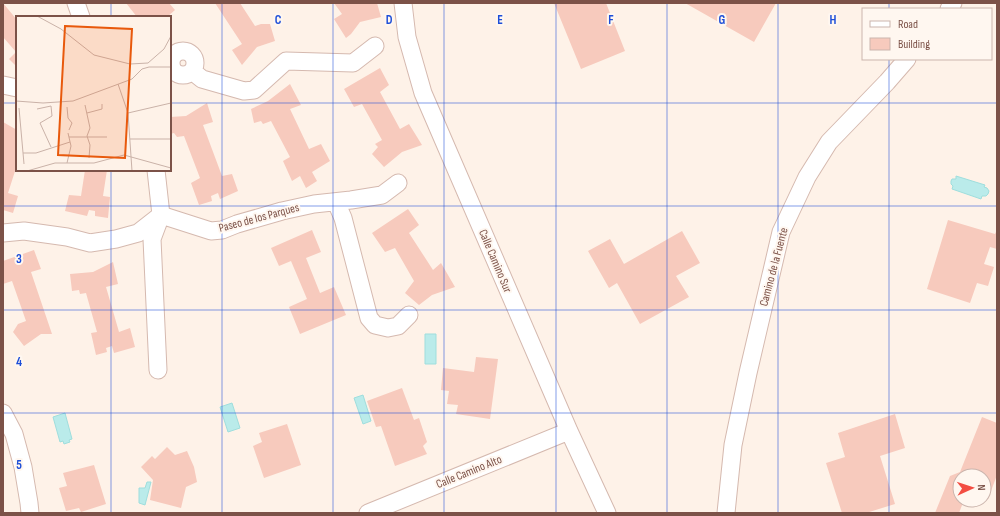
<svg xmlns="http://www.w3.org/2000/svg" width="1000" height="516" font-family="'Sofia Sans Condensed',sans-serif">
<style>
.water{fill:#baebea;stroke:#9fdedd}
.building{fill:#f7cabd}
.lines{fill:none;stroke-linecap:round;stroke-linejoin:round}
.minor-casing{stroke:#d5b9af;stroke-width:19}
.minor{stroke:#fff;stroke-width:17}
.grid{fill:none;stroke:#1d4ed8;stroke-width:1;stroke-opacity:0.55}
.labels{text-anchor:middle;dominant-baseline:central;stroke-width:4;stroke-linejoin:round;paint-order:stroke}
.street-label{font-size:12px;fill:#7c5248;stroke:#fff7f0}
.inset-road{fill:none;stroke:#cab2a8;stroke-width:1}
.view{fill:#e8590c;fill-opacity:0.15;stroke:#e8590c;stroke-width:2}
.inset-edge{fill:none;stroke:#7c5248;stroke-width:2}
.grid-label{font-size:13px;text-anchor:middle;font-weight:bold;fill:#1d4ed8;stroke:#fff7f0;stroke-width:4;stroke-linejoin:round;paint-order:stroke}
</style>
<rect width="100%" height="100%" fill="#fef2e8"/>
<path class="water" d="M956,176L985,185L984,187L987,188L989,191L988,194L986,196H982L981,199L952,189L953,186L951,184V181L952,179H956Z
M425,334H436V364H425Z
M363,395L371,421L363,424L354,398Z
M232,403L240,428L228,432L220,407Z
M65,413L72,439L69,440L70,442L64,444L63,441L60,442L53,417Z
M147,482H151L145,505L139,503V488H145Z"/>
<path class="building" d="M3,3L17,20V67L9,59L16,52L3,37Z
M126,3H154L155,4L157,3H169L175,10L167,17H137Z
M215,3H240L255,26L261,24H270L275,41L257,47L242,65L232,50L242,44Z
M334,3H377L381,17L360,22L351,34L346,38L334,19L342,14Z
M554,3H606L625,51L581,69Z
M685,3H776L754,42Z
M380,68L389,85L380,92L400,129L409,124L422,145L402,152L384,167L372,154L378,147L375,144L382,140L362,104L354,107L344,89Z
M290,84L301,105L290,109L309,149L321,144L330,161L312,172L317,181L306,188L300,176L292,181L283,161L290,157L271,121L263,124L261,121L254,123L251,109L268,101Z
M207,103L213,122L203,125L222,176L232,174L238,191L220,199L218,193L211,196L212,201L199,205L191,183L200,178L184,136L177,137L174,133L170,134V117L186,116Z
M3,122L17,130V165L8,193L18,196L13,213L3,210Z
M85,170H107L103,196L110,197L108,218L95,216V211L89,210L87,216L65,211L69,195L81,196Z
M408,209L419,225L409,233L433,270L441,263L455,287L432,295L419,305L405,293L414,281L395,248L385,252L372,233Z
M948,220L995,234L997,230V249L990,247L984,264L994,267L988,286L977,283L970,303L927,289Z
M312,230L321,252L306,258L320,293L334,287L346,315L300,334L289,307L307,299L291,261L279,266L271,248Z
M682,231L700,263L676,276L689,297L640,324L617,283L609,288L588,251L610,239L624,264Z
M34,250L41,269L31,272L52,334H41L24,346L13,332L18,324L26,321L12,281L3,284V261Z
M113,262L118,284L106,287L119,332L130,328L135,347L114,353L112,346L106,348L107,352L96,355L91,333L97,332L86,293L80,294L79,290L72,291L70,274L93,272Z
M476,357L498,359L490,419L456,414L458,405L447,404L449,391L441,390L443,368L474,372Z
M402,388L414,420L419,418L427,442L423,446L427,454L395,466L381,426L376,427L367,401Z
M895,414L905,448L880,456L895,504L866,513H842L826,463L845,457L838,433Z
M982,417L997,423V475L988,499L984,498V476H960V500H964L959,513H935L950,476L960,472Z
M287,424L301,465L264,478L253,446L262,442L259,433Z
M167,447L175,455L187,451L194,467L197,482L186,487L181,508L150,500L153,480L141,467L152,456L155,459Z
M94,465L106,504L81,512L79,508L66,511L59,488L67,486L63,473Z"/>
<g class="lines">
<g class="minor-casing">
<path id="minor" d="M76,3L81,17
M403,3L407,37L423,93L569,431L607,513
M949,9L953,3
M171 63a12 12 0 1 1 24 0a12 12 0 1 1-24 0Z
M192,71L202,79L244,91L254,90L286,61L353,63L375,46
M3,85L17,88
M156,170L161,215L152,239L158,370
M336,202L343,218L369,318L375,325L388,328L398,326L409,315
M3,233L24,231L67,237L90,243L116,239L138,233L161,215L211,231L222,230L237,224L282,211L314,204L351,200L382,195L398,183
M3,413L14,434L23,467L29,503L30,513
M368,513L569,431
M726,513L733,445L748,373L781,232L807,177L829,142L887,82L907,59"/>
</g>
<use href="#minor" class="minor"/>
</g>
<path class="grid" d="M111,3V17M222,3V513M333,3V513M444,3V513M556,3V513M667,3V513M778,3V513M889,3V9M889,59V513M3,103H17M170,103H997M111,170V513M3,206H997M3,310H997M3,413H997"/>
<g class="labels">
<g class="street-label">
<text transform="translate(259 218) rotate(-15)">Paseo de los Parques</text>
<text transform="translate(495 261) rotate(67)">Calle Camino Sur</text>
<text transform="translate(774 267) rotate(-75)">Camino de la Fuente</text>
<text transform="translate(469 472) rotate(-22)">Calle Camino Alto</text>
</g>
</g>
<g transform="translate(16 16)">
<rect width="155" height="155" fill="#fef2e8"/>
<path class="inset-road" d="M21,0L45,13L78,39L114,48L132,47M132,47L148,33L155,20M126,53L133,51H155M102,68L112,97L116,155M0,85L27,87L57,85L116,63L126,53M69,89L74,112L71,120L74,129L73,142M51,91L52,102L56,107L53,114M3,92L8,148M21,93L35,90L36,100L24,107L35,131M71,97L86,93V88M112,97L155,87M53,121H91M114,123H155M7,137H20L54,126M51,147L55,130L52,117M11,155L39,147H78L108,139L155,152"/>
<path class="view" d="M49,10L116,13L109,142L42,139Z"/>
<rect width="155" height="155" class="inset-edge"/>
</g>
<g class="grid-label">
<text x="278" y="24">C</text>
<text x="389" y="24">D</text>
<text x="500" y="24">E</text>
<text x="611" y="24">F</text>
<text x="722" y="24">G</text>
<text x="833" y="24">H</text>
<text x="19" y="263">3</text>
<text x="19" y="366">4</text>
<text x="19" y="469">5</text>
</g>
<rect width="1000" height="516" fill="none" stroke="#7c5248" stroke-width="8"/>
<rect x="862" y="8" width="130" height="52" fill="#fff7f0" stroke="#cbb5ad"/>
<rect x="870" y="21" width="20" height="6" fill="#ffffff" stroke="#cbb5ad"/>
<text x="898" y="28" font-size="12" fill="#7c5248">Road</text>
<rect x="870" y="38" width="20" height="12" fill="#f7cabd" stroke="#cbb5ad"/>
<text x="898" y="48" font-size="12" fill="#7c5248">Building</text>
<g transform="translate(972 488) rotate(87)"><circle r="19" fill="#fff7f0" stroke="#cbb5ad"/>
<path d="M0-3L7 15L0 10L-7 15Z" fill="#f34d42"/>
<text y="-6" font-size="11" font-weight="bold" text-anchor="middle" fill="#7c5248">N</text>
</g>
</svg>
